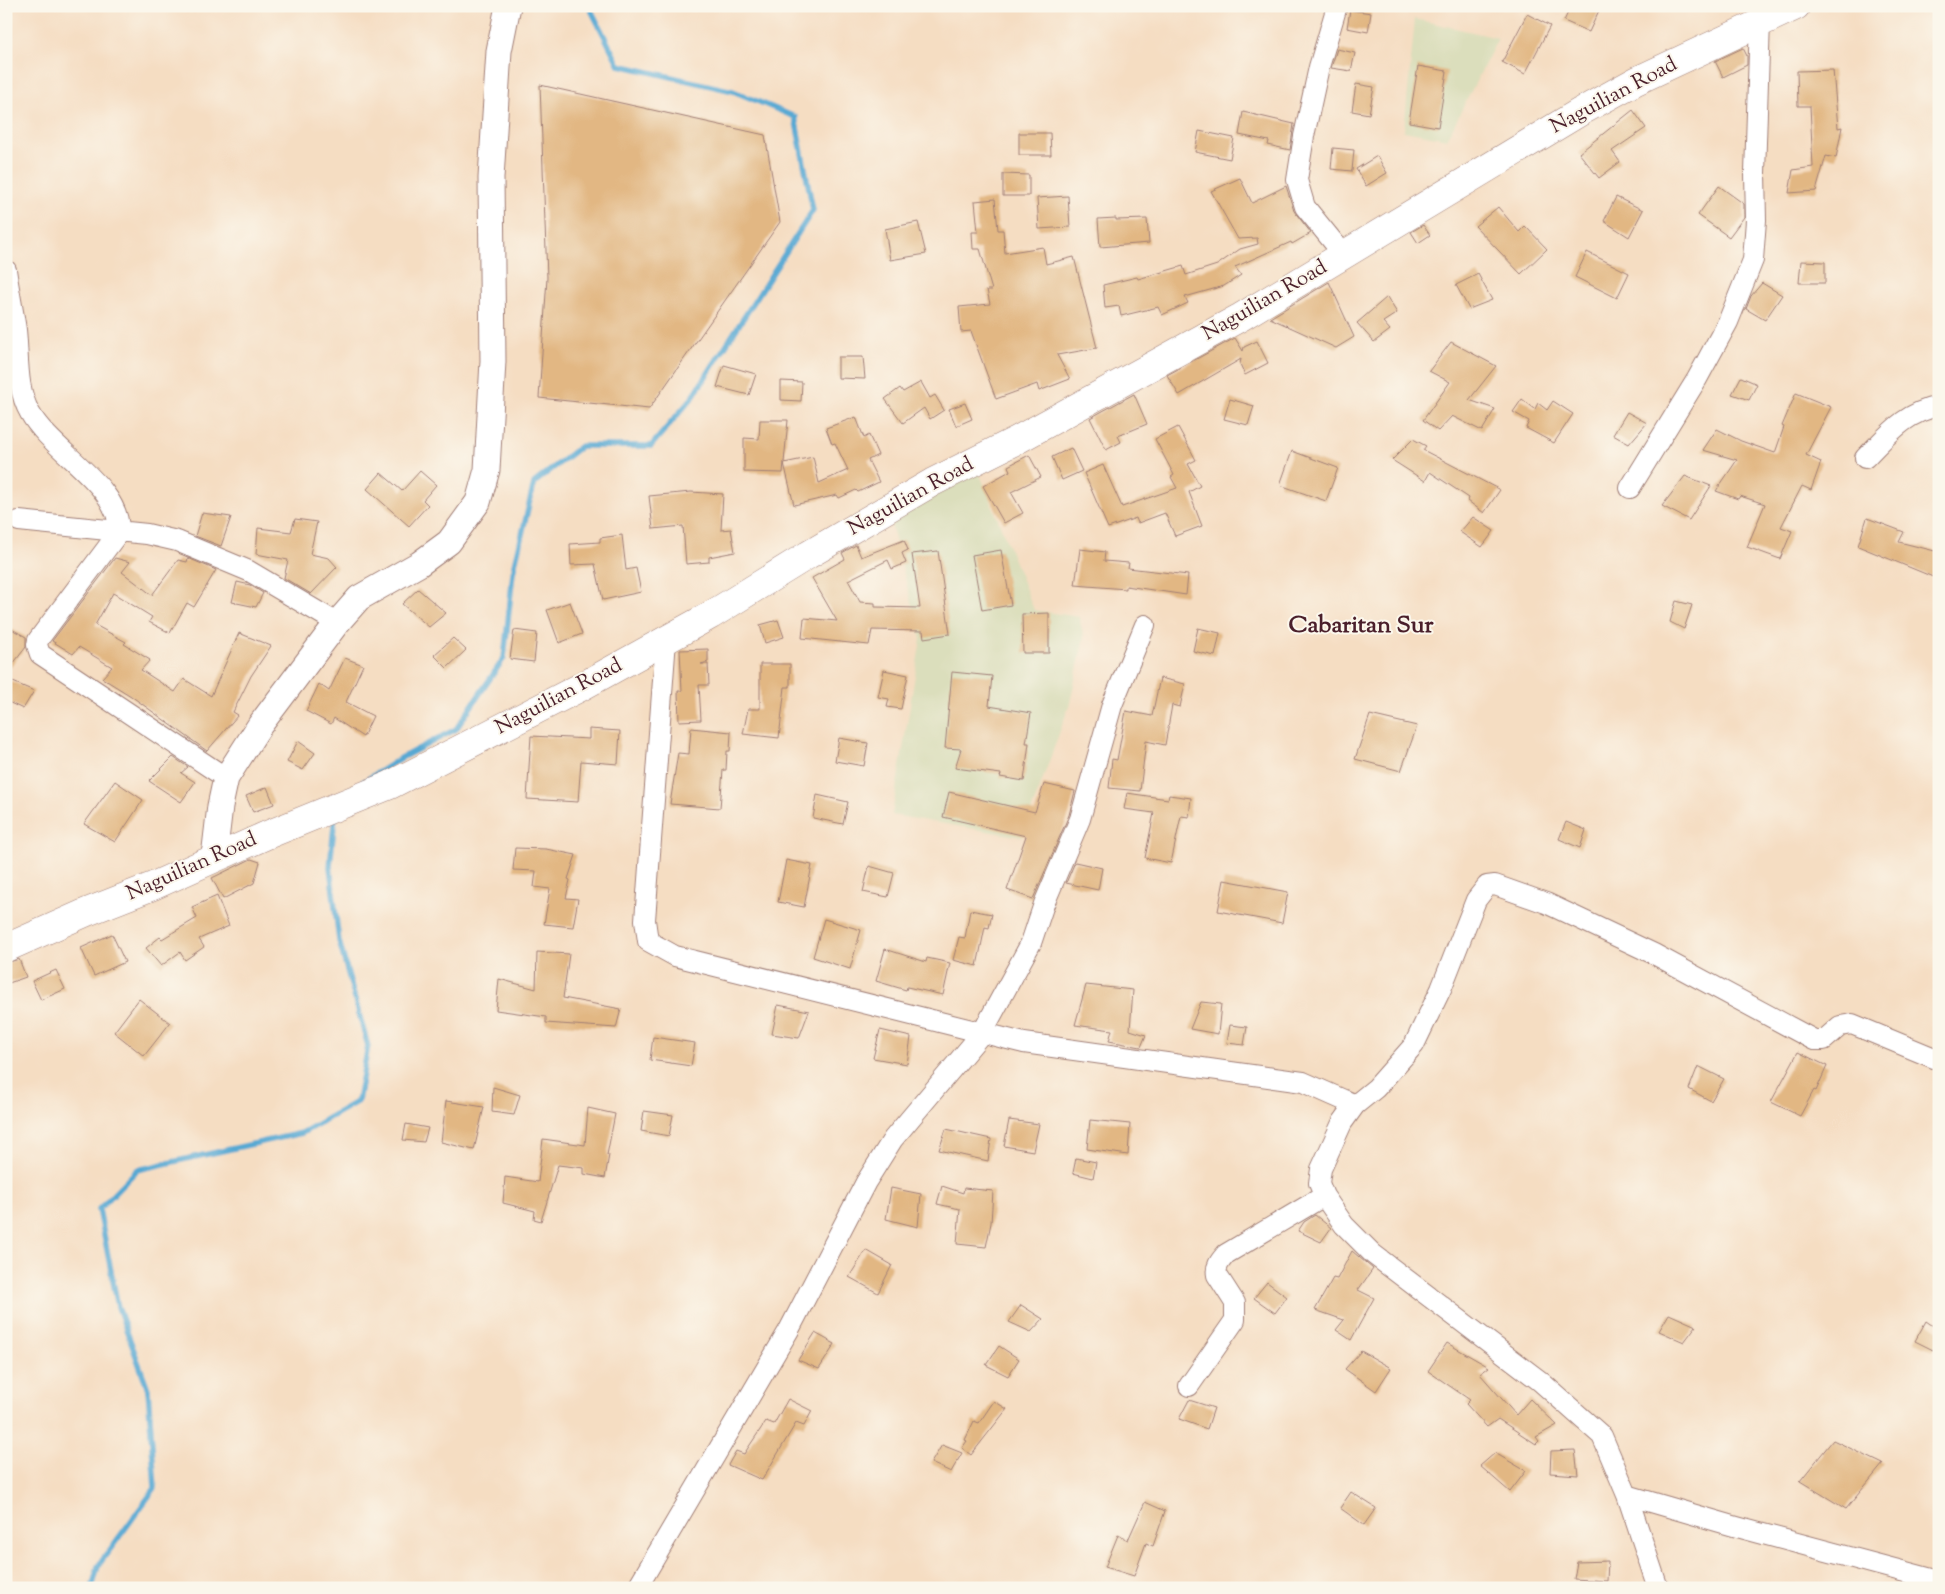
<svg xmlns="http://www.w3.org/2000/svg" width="1945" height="1594" font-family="'Sorts Mill Goudy',serif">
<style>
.built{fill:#dbdebc}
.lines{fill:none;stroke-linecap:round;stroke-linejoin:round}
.stream{stroke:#59a9d3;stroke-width:5.5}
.building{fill:#e2b783}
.minor-casing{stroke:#a07e76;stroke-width:22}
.tertiary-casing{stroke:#a07e76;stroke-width:27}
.trunk-casing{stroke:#a07e76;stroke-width:29}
.minor{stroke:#fff;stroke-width:20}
.tertiary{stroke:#fff;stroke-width:25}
.trunk{stroke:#fff;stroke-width:28}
.labels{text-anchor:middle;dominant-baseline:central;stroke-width:4;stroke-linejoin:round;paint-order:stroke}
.street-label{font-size:21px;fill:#4a1f2b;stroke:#fbf7ec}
.quarter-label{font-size:24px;font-weight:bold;fill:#4a1f2b;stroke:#fbf7ec}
</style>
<rect width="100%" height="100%" fill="#fbf7ec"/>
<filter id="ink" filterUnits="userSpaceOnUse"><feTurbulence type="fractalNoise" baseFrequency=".02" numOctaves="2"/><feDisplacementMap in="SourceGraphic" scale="10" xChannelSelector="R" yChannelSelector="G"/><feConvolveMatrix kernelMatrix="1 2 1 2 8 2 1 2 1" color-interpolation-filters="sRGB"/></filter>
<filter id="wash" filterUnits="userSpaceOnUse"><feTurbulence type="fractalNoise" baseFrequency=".0096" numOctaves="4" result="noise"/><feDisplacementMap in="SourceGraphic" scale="20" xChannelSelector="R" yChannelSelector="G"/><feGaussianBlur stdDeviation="1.12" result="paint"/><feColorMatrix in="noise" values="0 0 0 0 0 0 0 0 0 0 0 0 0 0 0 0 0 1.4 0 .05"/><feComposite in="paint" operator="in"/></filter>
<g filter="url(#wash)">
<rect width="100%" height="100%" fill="#f5ddc2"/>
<path class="built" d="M1415,19L1498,38L1447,139L1404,131Z
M977,467L1034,610L1079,617L1084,637L1070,703L1022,837L892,815L921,639L888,512Z"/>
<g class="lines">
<path class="stream" d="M363,782L401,758L456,729L504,658L513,573L534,483L581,446H651L692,398L813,210L795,117L733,91L619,65L589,6
M92,1588L98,1566L155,1488L148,1389L118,1307L99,1209L137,1170L302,1133L358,1101L368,1046L339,941L330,867L335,815"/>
</g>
<g id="blocks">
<path class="building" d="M1571,6H1601L1589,32L1564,21Z
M1350,10L1371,13L1368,32L1347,28Z
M1527,14L1550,26L1525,74L1502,62Z
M1743,48L1747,56V65L1723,77L1715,61Z
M1337,49L1355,53L1351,71L1331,68Z
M1418,66L1447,71L1438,127L1409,122Z
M1833,70L1838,128L1842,127L1836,158L1826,156L1816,191L1789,193L1793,170L1813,167L1810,106H1798L1797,71Z
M1356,84L1374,87L1369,114L1352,111Z
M540,85L765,135L780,222L649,409L539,398L547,278Z
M1633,110L1646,128L1612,151L1620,162L1599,178L1579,153Z
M1243,112L1294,124L1290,150L1268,145L1269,141L1239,135Z
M1199,131L1234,138L1230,159L1195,152Z
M1019,133H1050L1051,155H1019Z
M1333,148L1354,150L1352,171L1331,169Z
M1377,156L1387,173L1366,186L1356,169Z
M1003,174L1029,175V196H1003Z
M1240,178L1252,203L1286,186L1294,211L1311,233L1292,244L1291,242L1235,267L1241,275L1224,286L1185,297L1188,303L1162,315L1158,307L1121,316L1119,306L1105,308L1103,285L1137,277L1138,279L1183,266L1186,275L1217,265L1240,249L1258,244L1257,238L1238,239L1211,191Z
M1719,186L1744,204V217L1729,237L1698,215Z
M1068,196L1070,227L1039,229L1037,198Z
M1616,197L1643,210L1629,237L1604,221Z
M995,199L998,230H1003L1005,253L1043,247L1046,264L1074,257L1097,348L1057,355L1070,379L1039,391L1037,384L996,399L971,331L961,332L959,307L990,304L987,290H992L980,249H973L972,232H978L975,201Z
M1498,207L1519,232L1525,226L1547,249L1521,274L1475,226Z
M1116,218V220L1147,219L1149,243L1100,247L1098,219Z
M918,222L926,254L890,260L885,229Z
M1423,225L1430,235L1418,243L1411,232Z
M1587,252L1629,273L1617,298L1575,277Z
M1801,261L1825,262V283H1799Z
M1478,274L1492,300L1469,309L1456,285Z
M1329,282L1354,337L1336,348L1270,318Z
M1762,283L1782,295L1765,320L1746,309L1751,296Z
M1387,297L1397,313L1383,322L1390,330L1374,342L1357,323Z
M1235,338L1243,351L1244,347L1257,341L1268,363L1245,375L1240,364L1241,359L1179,395L1167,375Z
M1451,342L1496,366L1469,400L1495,409L1482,431L1452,416L1438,431L1423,420L1450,382L1429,371Z
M838,357H863L865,379L838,378Z
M724,365L756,374L749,395L717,387Z
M1741,377L1757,384L1749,400L1732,394Z
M781,381L802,382L801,401L781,400Z
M921,382L930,398L935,395L944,410L930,419L924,408L903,423L885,399L900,388L903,392Z
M1796,393L1831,407L1806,455L1821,462L1811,490L1802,486L1781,527L1792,531L1780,559L1747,547L1765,504L1740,496L1738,499L1716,491L1737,460L1703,450L1717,429L1741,441L1775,453L1784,427L1782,426Z
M1134,394L1147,424L1118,436L1121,442L1106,450L1090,418Z
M1230,399L1254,406L1248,425L1224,419Z
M1522,399L1535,409L1538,403L1547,410L1553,401L1573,414L1554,443L1526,428L1529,421L1513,412Z
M965,403L972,419L956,426L949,409Z
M1627,412L1647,423L1629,444L1613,435Z
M856,417L864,438L869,435L878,455L868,460L879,482L858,492L856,490L839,498L837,495L794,505L784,463L813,457L819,483L848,470L835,443L832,444L826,428Z
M760,420H788L783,473L744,472V438L759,439Z
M1178,427L1196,460L1188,464L1200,486L1189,492L1202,526L1175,536L1165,513L1138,523L1136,518L1108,528L1084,473L1103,465L1122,507L1177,488L1171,477L1174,475L1155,439Z
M1413,439L1426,446L1423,450L1500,490L1484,513L1468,501L1469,498L1430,472L1425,481L1392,460Z
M1071,448L1082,471L1062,480L1052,457Z
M1292,451L1338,468L1326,501L1280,485Z
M1029,455L1041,477L1011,492L1023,513L1004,523L983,486L1010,471L1008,466Z
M420,471L436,485L423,500L428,505L409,526L367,489L381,473L402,491Z
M1685,476L1711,486L1689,520L1662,506Z
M691,492L723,494L721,530L731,529L735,552L709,557V562L686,564L683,526L653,529L649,496Z
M202,513L231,517L221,546L195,536Z
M1473,517L1494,531L1482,547L1460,532Z
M1867,518L1904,532L1899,542L1939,552V565L1933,577L1858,546Z
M295,519L317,522L310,554L329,558L337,567L311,594L284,578L288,560L256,554L258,528L291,532Z
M622,535L626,570L636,568L641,592L603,600L595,564L571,565L570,544L600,542V538Z
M904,540L908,550L902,553L906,563L892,569L888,560L848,580L860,602L875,603V607L920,608L912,554L938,551L950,634L924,638L923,631L872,630L869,645L802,638L804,618L837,621L812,578L845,559L842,553L856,545L861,557Z
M1080,549L1105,552L1104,561L1129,563L1128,568L1188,575L1186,595L1126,586V589L1075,585Z
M1001,550L1011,605L982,610L972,555Z
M115,558L130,562L122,572L152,595L178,560L187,562L188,558L216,570L194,607L187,603L170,633L149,622L152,617L113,593L95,625L126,642L124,644L150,660L141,670L175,692L184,679L211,696L239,633L271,646L251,676L233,712L238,715L207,751L131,696L102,678L112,667L79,647L73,654L52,641Z
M237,582L250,585L263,593L256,607L232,602Z
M418,589L446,613L429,627L402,604Z
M1676,601L1692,605L1684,629L1670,622Z
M570,602L582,634L559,643L547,610Z
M1049,613V653H1023L1022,614Z
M778,620L784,637L765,643L760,625Z
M6,626L26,637V647L6,673Z
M1198,628L1220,633L1215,656L1193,651Z
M514,630L537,633L534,662L510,659Z
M453,638L466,650L447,668L434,655Z
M708,649V662L701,664H708L709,685H699L701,720L679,721L678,691H682L680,650Z
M345,658L363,665L346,702L373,716L363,737L334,718L331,724L306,711L319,684L329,691Z
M760,664H790V687H785L779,738L743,734L748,709H760Z
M884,670L908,675L901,709L887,707L889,699L878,697Z
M952,672L992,676L989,706L1031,713L1026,743H1029L1024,781L1000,777L1001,774L955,768L961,749L945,748Z
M1160,678L1185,684L1180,707L1172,705L1165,745L1146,741L1140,791L1109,788L1112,759L1117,760L1126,711L1152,716Z
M6,679L34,691L23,709L6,701Z
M1370,715L1417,726L1401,771L1355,759Z
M691,728L731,732L730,751H727L726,770H723L720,808L670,804L678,753L689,754Z
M589,729L620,731L618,764L581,761L578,802L527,799L531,736L589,739Z
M839,738L868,743L864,766L835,761Z
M298,741L315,753L303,770L287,762Z
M173,757L188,767L181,773L195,782L181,802L149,781Z
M115,781L143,800L115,842L84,824Z
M1044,784L1075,791L1069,815L1033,899L1007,890L1026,836L943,817L949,792L1035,812Z
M267,787L274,804L253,812L246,796Z
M1127,793L1168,799L1169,795L1191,798L1189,817L1181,816L1171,863L1145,858L1154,813L1124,809Z
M817,795L848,802L843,824L813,818Z
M1566,822L1586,830L1580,848L1559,839Z
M515,848L546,849L576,855L568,879L570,880L566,898L578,899L573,927L544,924L550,889L534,887L536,871L513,870Z
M251,859L260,862L254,883L223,899L212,878Z
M786,860L812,865L804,907L778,902Z
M1075,862L1102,868L1098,890L1066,883Z
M869,866L894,873L888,897L863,892Z
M1224,880L1288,892L1282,923L1218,911Z
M217,896L229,926L199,939L204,947L185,960L180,952L161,966L146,948L160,937L162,939L197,918L192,907Z
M970,910L992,914L989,928L985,927L977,966L953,960L959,937L965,938Z
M824,919L861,930L850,969L813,957Z
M112,934L125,962L94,976L81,948Z
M885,949L926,962L927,958L950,963L943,995L907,987L906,990L876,981Z
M537,952L569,954L563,998L621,1009L616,1028L546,1023V1017L496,1010L499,979L536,989Z
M19,959L26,977L6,984V963Z
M56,970L65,989L41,1000L32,981Z
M1086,985L1133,990L1130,1030L1146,1035L1141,1047L1109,1041L1112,1030L1075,1025Z
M139,999L170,1023L144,1056L114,1032Z
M1201,1002L1221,1004L1218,1034L1190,1029Z
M778,1005L809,1011L799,1038L772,1034Z
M1230,1025L1247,1027L1244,1045L1227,1043Z
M880,1030L911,1037L907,1064L873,1058Z
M653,1037L695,1043L691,1066L650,1060Z
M1798,1052L1827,1066L1816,1091L1814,1090L1800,1116L1771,1102Z
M1698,1066L1724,1079L1711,1101L1689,1089Z
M493,1087L520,1095L514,1115L492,1112Z
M446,1101L484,1107L474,1150L441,1142Z
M588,1108L615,1114L607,1155H609L605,1178L584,1174V1168L558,1165L541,1221L534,1219L535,1211L503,1203L505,1177L538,1182L543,1139L585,1145Z
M644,1111L673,1115L669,1136L641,1131Z
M1009,1120L1039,1124L1033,1151L1004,1146Z
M1090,1120L1130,1124L1128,1155L1087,1149Z
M406,1124L428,1128L424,1142L403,1140Z
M946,1129L991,1139L988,1161L939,1150Z
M1076,1158L1096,1162L1093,1178L1073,1173Z
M942,1186L963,1193L964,1188L993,1191L991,1223L986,1247L957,1244L960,1209L937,1204Z
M891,1188L921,1194L918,1227L886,1219Z
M1315,1215L1331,1228L1321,1242L1298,1231L1304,1222Z
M866,1250L892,1265L878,1293L849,1277Z
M1352,1251L1373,1269L1358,1290L1374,1298L1351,1340L1336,1330L1344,1320L1315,1310L1333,1278L1337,1279Z
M1267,1282L1287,1297L1275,1313L1254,1298Z
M1021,1305L1043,1319L1031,1332L1009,1322Z
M1669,1314L1696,1326L1684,1342L1659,1331Z
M1926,1321L1939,1330V1342L1933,1350L1915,1341Z
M815,1333L835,1344L819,1369L798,1360Z
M1447,1343L1489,1367L1480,1374L1516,1415L1530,1399L1557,1425L1536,1437L1539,1441L1536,1444L1498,1419L1487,1427L1466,1404L1470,1400L1428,1371Z
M999,1346L1019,1359L1008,1376L986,1365Z
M1361,1351L1391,1368L1376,1391L1345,1369Z
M788,1399L812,1411L804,1426L796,1423L762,1480L728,1465L736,1451L744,1454L766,1421L774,1424Z
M1189,1400L1214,1408L1207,1429L1179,1419Z
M994,1401L1007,1409L971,1455L962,1448L967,1441L965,1440L974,1421L979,1423Z
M1833,1440L1883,1464L1846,1509L1800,1481Z
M942,1445L962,1453L951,1472L931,1463Z
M1575,1450L1578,1475L1550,1473L1551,1451Z
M1495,1453L1526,1471L1510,1492L1480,1466Z
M1351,1492L1376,1508L1364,1525L1340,1508Z
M1145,1502L1165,1511L1153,1546L1146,1543L1134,1576L1105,1567L1118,1535L1128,1540Z
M1608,1561L1607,1581L1574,1579L1577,1562Z"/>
</g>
</g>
<g filter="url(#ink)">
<use href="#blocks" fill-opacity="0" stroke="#a07e76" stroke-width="1"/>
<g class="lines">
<g class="minor-casing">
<path id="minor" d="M1337,6L1319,67L1304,136L1297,180L1305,207L1344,255
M6,270C9,290 13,310 16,330C19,357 16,389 30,413C52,452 121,486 119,532L38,640L37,645L40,654L226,778
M1865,458C1889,434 1904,413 1939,406
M1630,488L1697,379L1728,322L1753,260L1756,220L1755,173L1760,21
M19,521L147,534L177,541L249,571L337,623
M666,640L645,920L648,941L675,956L1024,1043L1303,1082L1355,1105L1342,1123L1321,1169L1319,1183L1324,1196L1344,1225L1373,1254L1540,1381L1602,1436L1627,1495L1658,1588
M1355,1105L1376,1088L1414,1045L1441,989L1476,900L1487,886L1495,885L1546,903L1654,954L1814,1040H1824L1840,1026L1852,1024L1939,1060
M1189,1386L1235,1320V1303L1217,1275C1215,1266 1221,1260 1226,1254L1324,1196
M1627,1495L1737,1527L1939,1581
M637,1588L789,1330L866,1182L893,1139L982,1033L1031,943L1044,904L1080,819L1112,705L1145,625"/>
</g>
<g class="tertiary-casing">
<path id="tertiary" d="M214,857L220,806L226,778L260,725L337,623L359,598L419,564L449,542L478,502L487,470L493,361L491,178L499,51L508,6"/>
</g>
<g class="trunk-casing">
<path id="trunk" d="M6,948L87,912L153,886L267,835L390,785L581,687L711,615L808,555L933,482L1017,440L1241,317L1580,112L1636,81L1796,6"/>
</g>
<use href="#minor" class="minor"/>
<use href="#tertiary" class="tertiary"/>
<use href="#trunk" class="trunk"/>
</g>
</g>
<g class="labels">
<g class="street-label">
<text transform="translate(1614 96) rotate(-28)">Naguilian Road</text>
<text transform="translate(1265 301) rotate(-30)">Naguilian Road</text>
<text transform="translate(911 497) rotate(-29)">Naguilian Road</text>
<text transform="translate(559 697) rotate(-28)">Naguilian Road</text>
<text transform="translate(192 867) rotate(-24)">Naguilian Road</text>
</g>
<g class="quarter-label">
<text x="1361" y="626">Cabaritan Sur</text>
</g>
</g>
<rect width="1945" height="1594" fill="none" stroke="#fbf7ec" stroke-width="25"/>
</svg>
